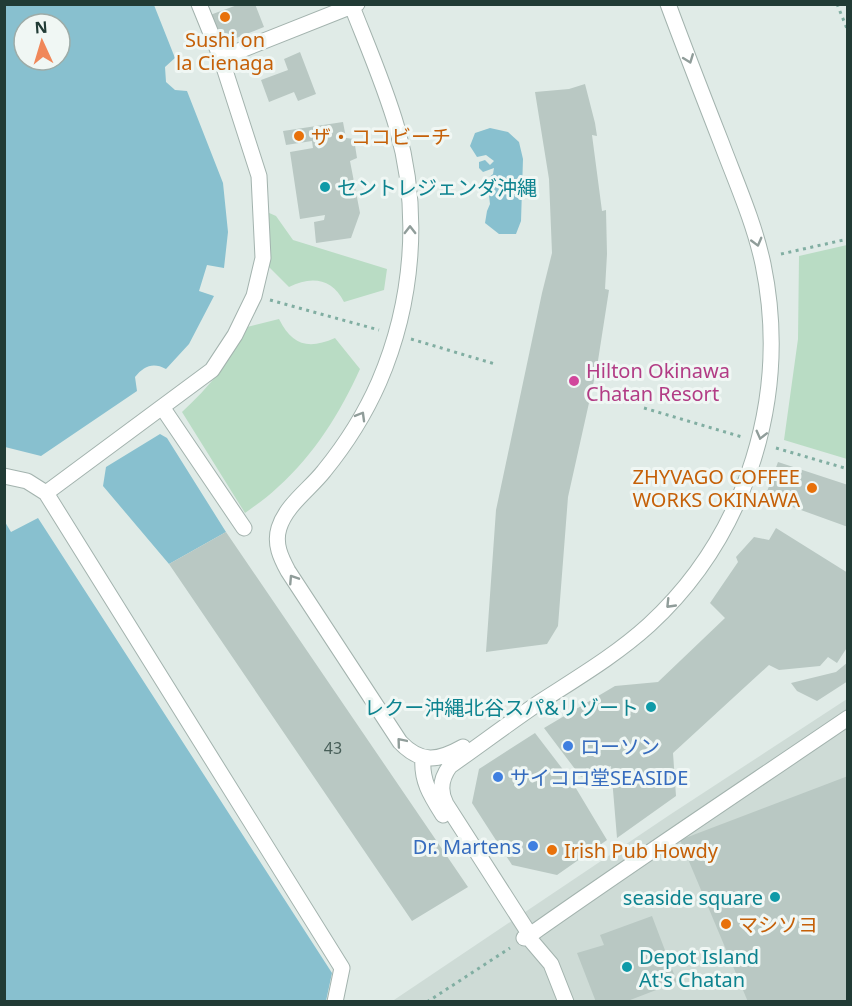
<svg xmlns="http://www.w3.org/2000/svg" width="852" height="1006" font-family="'Noto Sans','Noto Sans JP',sans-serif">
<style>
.built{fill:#cedbd6}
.green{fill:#b9dcc4}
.water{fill:#88c0cf;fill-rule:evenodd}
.building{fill:#b9c8c3}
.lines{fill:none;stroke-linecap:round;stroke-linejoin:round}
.street-casing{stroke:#a3b3ae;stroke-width:17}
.path{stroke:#81aea2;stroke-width:3;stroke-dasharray:3 4.5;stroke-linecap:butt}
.street{stroke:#fff;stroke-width:15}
.oneway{stroke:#909d9a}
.food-dot{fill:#e8710a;stroke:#f0f7f4;stroke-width:2}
.culture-dot{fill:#0f9aa8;stroke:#f0f7f4;stroke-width:2}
.hotel-dot{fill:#d1479c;stroke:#f0f7f4;stroke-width:2}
.shop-dot{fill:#3f7fe0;stroke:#f0f7f4;stroke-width:2}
.labels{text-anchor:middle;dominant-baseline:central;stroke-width:6;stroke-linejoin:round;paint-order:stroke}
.number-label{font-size:16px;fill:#475e58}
.food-label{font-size:20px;fill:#c56008;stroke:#f0f7f4;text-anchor:start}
.culture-label{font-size:20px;fill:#0d838f;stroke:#f0f7f4;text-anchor:start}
.hotel-label{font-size:20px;fill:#b23c85;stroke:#f0f7f4;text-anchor:start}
.shop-label{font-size:20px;fill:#366cbe;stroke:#f0f7f4;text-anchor:start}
</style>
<rect width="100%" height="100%" fill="#e0ebe7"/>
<path class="built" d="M847,699V1001L391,1002L671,814Z"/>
<path class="green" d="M267,212L276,216L293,240L387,269L384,290L344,302C332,278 311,276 289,287L267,265Z
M847,245H848L847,459L784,440L798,339L799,256Z
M279,319C292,345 308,350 335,338L360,369C340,413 314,455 278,487C268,497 256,505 245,513L182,412C209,387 231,361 247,327Z"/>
<path class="water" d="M5,4L154,5L175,58L165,67L166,82L175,90L187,91L223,183L228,232L224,268L207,265L199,291L214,296L189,344L166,369C153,362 144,366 135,377L137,391L41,456L5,447ZM24,24H60V60H24Z
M490,128L508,132L519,142L523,159L521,221L516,234H499L485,223L487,211L490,204L487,179L493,174L494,168L483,172L479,168V162L485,160L490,165L494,161L486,155L477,157L470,146L475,133Z
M160,434L167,438L226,532L169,564L103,486L106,467Z
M38,518L332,973L326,1001H5V522L11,532Z"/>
<path class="building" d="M240,4H255L264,27L221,44L210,15Z
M300,52L316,94L298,101L294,92L269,102L261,80L288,70L284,59Z
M585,84L595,123L597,136L592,135L602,211L606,210L607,254L605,289L609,290L597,367L568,497L558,626L547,644L486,652L496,510L542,293L552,253L549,179L535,92L569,89Z
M343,122L346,138L354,139L357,158L350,161L360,213L351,238L316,243L314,222L324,220L325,215L300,219L290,152L313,148L312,141L286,145L283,131Z
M778,462L848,485V527L765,497Z
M776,528L848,573V646L837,663L828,657L820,666L779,670L769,665L673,753L676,796L617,838L611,766L581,777L544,728L615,686L658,682L725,618L710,603L738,562L736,557L754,537L769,540Z
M226,532L468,887L412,921L169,564Z
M848,662V681L817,701L797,691L791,683L836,672Z
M535,733L571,780L607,840L557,875L512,865L472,803L479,769Z
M848,776V1002H748L680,840Z
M652,916L677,982L625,1002H596L577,953L604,945L600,935Z"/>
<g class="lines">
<g class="street-casing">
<path id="street" d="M199,4L221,58L259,176L263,258L254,296L235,335L212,370L46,493L342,968L335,1002
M351,4C367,45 385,86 397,128C421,212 413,303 379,382C365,414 346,444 324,471C310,489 286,505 279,528C274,544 281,558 288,571L400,742C421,764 438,761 463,747
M221,58L357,4
M162,407L244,528
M4,476L27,481L46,493
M423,758C421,781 431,796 443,815
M530,935L446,804C439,791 441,778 450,766C480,745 509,723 540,702C577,678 616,655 649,625C748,534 790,395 763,264C754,222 736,182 721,142C703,96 685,50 668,4
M528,937L551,964L566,1002
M524,938L530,935C635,861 742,790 848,718"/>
</g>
<path class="path" d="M837,4L848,31
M781,254L848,239
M270,300L379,330
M411,339L495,364
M644,408L742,437
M776,448L848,469
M427,1002L510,948"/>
<use href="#street" class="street"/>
</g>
<defs><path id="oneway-chevron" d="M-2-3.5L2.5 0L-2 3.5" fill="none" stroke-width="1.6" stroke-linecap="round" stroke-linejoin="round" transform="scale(1.5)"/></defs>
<g class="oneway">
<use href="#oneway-chevron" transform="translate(689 59) rotate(69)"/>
<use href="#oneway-chevron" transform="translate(410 230) rotate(-90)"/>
<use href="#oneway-chevron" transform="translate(757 242) rotate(75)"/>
<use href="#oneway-chevron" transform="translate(361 416) rotate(-60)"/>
<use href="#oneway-chevron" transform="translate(761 435) rotate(104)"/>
<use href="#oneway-chevron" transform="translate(293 579) rotate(-123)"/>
<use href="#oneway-chevron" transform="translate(670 604) rotate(134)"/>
<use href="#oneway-chevron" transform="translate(401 742) rotate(-130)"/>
</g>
<g class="food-dot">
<circle cx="225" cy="17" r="6"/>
<circle cx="299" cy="136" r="6"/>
<circle cx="812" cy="488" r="6"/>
<circle cx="552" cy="850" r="6"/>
<circle cx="726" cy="924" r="6"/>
</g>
<g class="culture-dot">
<circle cx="325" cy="187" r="6"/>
<circle cx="651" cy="707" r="6"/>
<circle cx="775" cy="897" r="6"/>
<circle cx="627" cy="967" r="6"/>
</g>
<circle class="hotel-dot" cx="574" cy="381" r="6"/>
<g class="shop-dot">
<circle cx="568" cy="746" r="6"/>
<circle cx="498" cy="777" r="6"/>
<circle cx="533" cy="846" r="6"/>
</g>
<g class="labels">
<g class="number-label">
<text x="333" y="748">43</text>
</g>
<g class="food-label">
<text x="225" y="39" text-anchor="middle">Sushi on<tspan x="225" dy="23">la Cienaga</tspan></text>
<text x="311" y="136">ザ・ココビーチ</text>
<text x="800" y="476" text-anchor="end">ZHYVAGO COFFEE<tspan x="800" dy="23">WORKS OKINAWA</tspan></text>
<text x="564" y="850">Irish Pub Howdy</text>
<text x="738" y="924">マシソヨ</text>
</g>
<g class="culture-label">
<text x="337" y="187">セントレジェンダ沖縄</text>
<text x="639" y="707" text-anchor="end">レクー沖縄北谷スパ&amp;リゾート</text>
<text x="763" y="897" text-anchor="end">seaside square</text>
<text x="639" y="956">Depot Island<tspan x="639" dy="23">At's Chatan</tspan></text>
</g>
<g class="hotel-label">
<text x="586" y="370">Hilton Okinawa<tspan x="586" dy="23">Chatan Resort</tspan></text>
</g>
<g class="shop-label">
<text x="580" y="746">ローソン</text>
<text x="510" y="777">サイコロ堂SEASIDE</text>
<text x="521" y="846" text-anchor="end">Dr. Martens</text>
</g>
</g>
<rect width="852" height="1006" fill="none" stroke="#213b35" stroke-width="12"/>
<g transform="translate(42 42) rotate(356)"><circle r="28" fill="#f0f7f4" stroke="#9daca8" stroke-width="1.5"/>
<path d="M0-4.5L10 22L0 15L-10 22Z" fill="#f08759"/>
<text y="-9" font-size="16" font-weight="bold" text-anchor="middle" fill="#213b35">N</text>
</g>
</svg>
